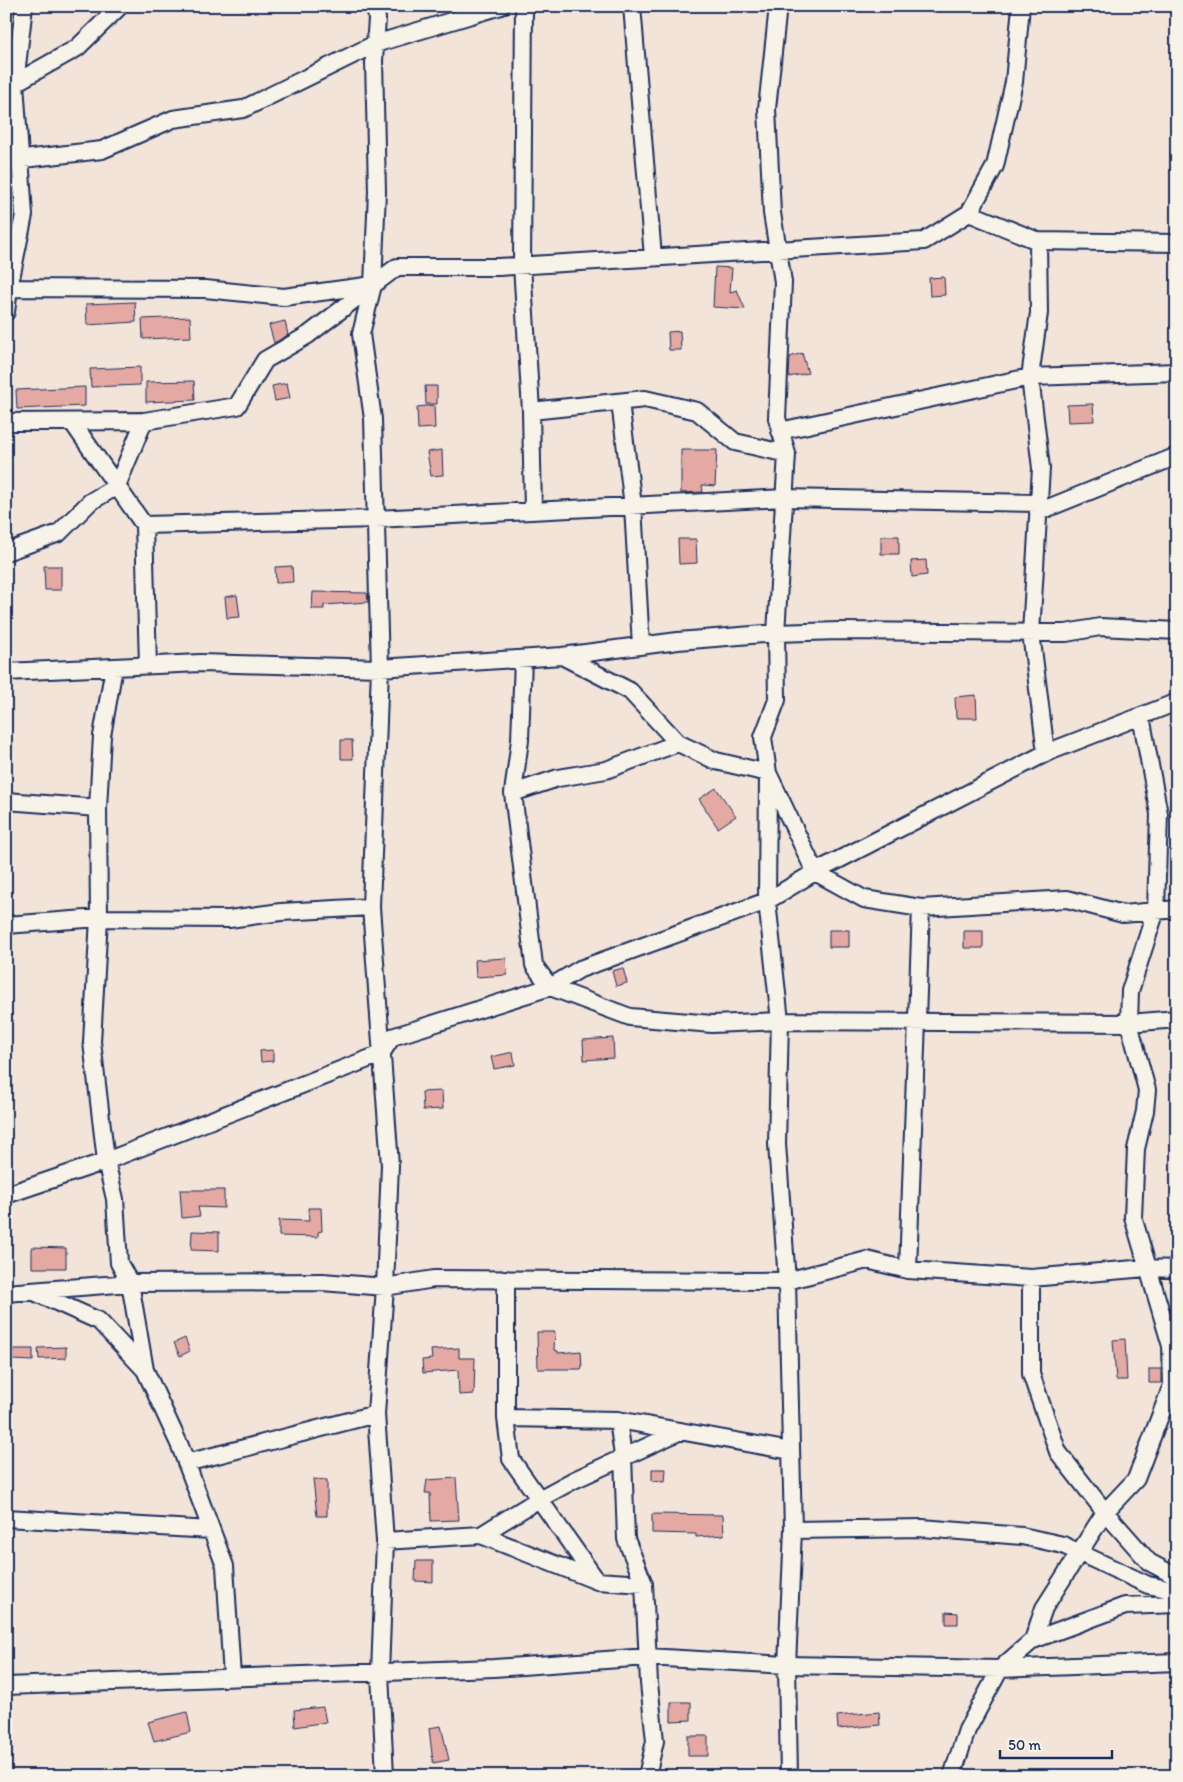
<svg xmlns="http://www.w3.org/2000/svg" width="1183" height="1782" font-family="Itim,sans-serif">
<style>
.building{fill:#e4a9a2;stroke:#1b2f5e}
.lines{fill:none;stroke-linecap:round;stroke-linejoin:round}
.minor-casing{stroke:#1b2f5e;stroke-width:20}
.minor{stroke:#f7f3e8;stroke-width:16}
</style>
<rect width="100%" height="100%" fill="#f3e4da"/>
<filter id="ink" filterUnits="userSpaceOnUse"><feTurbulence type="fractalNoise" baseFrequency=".02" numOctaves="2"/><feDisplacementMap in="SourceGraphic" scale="10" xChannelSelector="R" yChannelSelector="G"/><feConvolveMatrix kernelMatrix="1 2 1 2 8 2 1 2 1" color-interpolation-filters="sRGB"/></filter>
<g filter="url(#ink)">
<path class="building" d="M715,267L732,268L730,292L737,290L745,309L713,307Z
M944,277L945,295L930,296L929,278Z
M135,302L136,322L87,325L86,304Z
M190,317L191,337L143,339L142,319Z
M285,321L288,335L274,343L269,325Z
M680,331L681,350H669L668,332Z
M802,353L808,373L789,377L790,357Z
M140,367V385L91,387L90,369Z
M194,381L195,400L146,402V382Z
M287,383L290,398L275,401L272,386Z
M425,386H437V404H426Z
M85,387V406L17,409L16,390Z
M1093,404L1094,421L1068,422L1067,405Z
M434,405L435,428L418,429L417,407Z
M442,450L443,475L431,476L427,452Z
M681,450H717L715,486L702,485L703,492L681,493Z
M881,536H899V554H881Z
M678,539H696L697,563L679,564Z
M926,560L927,575L912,577L911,561Z
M44,566H61V590H45Z
M292,566L293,582L276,583L275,567Z
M313,592L367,593L368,602L324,605V609H312Z
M237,595L240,617L227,618L225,597Z
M976,695L977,718H956L955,697Z
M341,740H352L353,759H341Z
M716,788L736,816L718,828L699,799Z
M829,930H849V947H829Z
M964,931H983V948H964Z
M506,958L507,975L476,977L475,960Z
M623,968L627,983L616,986L612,971Z
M613,1038L614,1058L584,1060L583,1040Z
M273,1050V1061L261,1062L260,1051Z
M513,1052L515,1065L494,1069L491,1057Z
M442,1091L443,1109L423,1110L422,1092Z
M180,1190H224V1208L198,1207L200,1216L182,1218Z
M308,1208H321L322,1231L318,1232V1237L279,1236V1220L309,1221Z
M192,1231L219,1232V1251L191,1250Z
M32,1247L66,1248V1268H32Z
M537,1332H555L554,1350L558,1351V1353L581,1351L582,1369H538Z
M185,1338L190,1351L180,1356L174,1343Z
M1125,1339L1127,1380H1116L1113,1340Z
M66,1347V1358L39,1359L38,1348Z
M459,1348V1358H475L474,1394L459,1395L458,1370L423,1373L422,1360L432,1359L431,1350Z
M13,1349H33V1361L12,1360Z
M1149,1369H1161V1383H1149Z
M652,1469H666L665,1482L652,1481Z
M456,1478L459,1520L431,1521L430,1493H425L427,1480Z
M313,1479L327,1480V1516H317Z
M652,1514L723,1515L724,1535L696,1537V1534L652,1533Z
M416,1561H433V1582L415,1581Z
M946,1612L958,1613V1624H946Z
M671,1702H691V1720L671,1721Z
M323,1707L326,1722L295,1727L294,1710Z
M187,1712L191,1732L154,1741L148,1722Z
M879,1712L880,1725L838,1729L837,1716Z
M441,1726L449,1760L433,1763L429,1728Z
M688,1736H708V1756H688Z"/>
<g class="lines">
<g class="minor-casing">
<path id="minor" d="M375,6L377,19L374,60L377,191L373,285L361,334L373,419L380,668L371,907L390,1165L385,1287L376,1414L385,1541L380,1673L385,1776
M524,6L522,265L531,411L533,511
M632,6L653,257
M778,6L767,109L772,213L783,282L777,418L787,454L776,633L777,700L763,737L768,773L767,901L780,1021L777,1144L787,1281L793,1530L787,1665L789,1776
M15,83L77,48L120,6
M6,161L102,150L173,119L243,109L375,44L501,6
M969,213L995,166L1014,82L1021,6
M1038,241L1039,313L1030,377L1041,468L1031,633L1046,753
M6,288L205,289L284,297L373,285L397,267H498L924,241L969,213L1038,241L1177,243
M6,312L9,288L24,215L15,83L24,6
M620,402L633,506L641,646
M531,411L645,399L697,411L735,442L787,454
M6,422L144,421
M72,422L144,525L148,665
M780,431L1030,377L1177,372
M1038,512L1177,456
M144,525L376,519L784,498L1039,503
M6,552L59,533L90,502L117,486L144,421L237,406L265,360L308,335L372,286
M562,656L630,691L678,743L716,761L768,773L815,872L864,899L921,908L1067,899L1123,914L1177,909
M523,659L520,740L513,793L534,965L550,987L630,1017L712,1024L780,1021L1129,1023L1177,1019
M114,667L102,736L98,808L99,918L92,1042L106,1161L115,1199L119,1263L130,1283L145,1370
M6,672L200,663L380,668L562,656L678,641L776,633L839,631L1066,633L1100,627L1177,631
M513,793L558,778L606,770L678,743
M6,801L98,808
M6,925L99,918L229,919L281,912L371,907
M6,1195L106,1161L381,1054L392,1037L550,987L580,969L767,901L815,872L1046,753L1177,702
M908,1270L921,908
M1031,1278V1374L1058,1452L1105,1512L1149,1562L1177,1577
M506,1279V1418L511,1459L597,1581L644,1584
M32,1291L99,1321L145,1370L180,1446L225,1566L232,1677
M6,1293L130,1283L322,1282L385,1287L434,1279L787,1281L867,1260L908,1270L1031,1278L1146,1268L1177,1269
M506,1418L618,1420L791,1451
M618,1420L623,1456L626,1539L644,1584L649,1683L655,1741L647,1776
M186,1463L376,1414
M6,1518L211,1530
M793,1530L922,1528L1022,1536L1063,1545L1148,1585L1177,1591
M481,1535L597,1581
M385,1541L481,1535L539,1499L574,1480L681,1431
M1033,1640L1044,1608L1079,1553L1105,1512L1136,1479L1172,1385L1171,1346L1133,1217L1136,1149L1145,1111L1147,1090L1129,1023L1130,991L1156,910L1159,814L1141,716
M6,1686L494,1668L647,1657L787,1665L1000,1669L1177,1662
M952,1776L967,1730L1000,1669L1033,1640L1125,1606L1177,1604"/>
</g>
<use href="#minor" class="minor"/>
</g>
</g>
<rect width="1183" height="1782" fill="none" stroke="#f7f3e8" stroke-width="25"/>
<rect x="12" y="12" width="1158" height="1757" fill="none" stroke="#1b2f5e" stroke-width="2" filter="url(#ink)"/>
<path d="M1000 1750v8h112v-8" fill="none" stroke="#1b2f5e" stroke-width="2.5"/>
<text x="1008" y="1750" font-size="15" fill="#1b2f5e" stroke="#f7f3e8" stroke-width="4" paint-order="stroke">50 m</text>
</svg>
